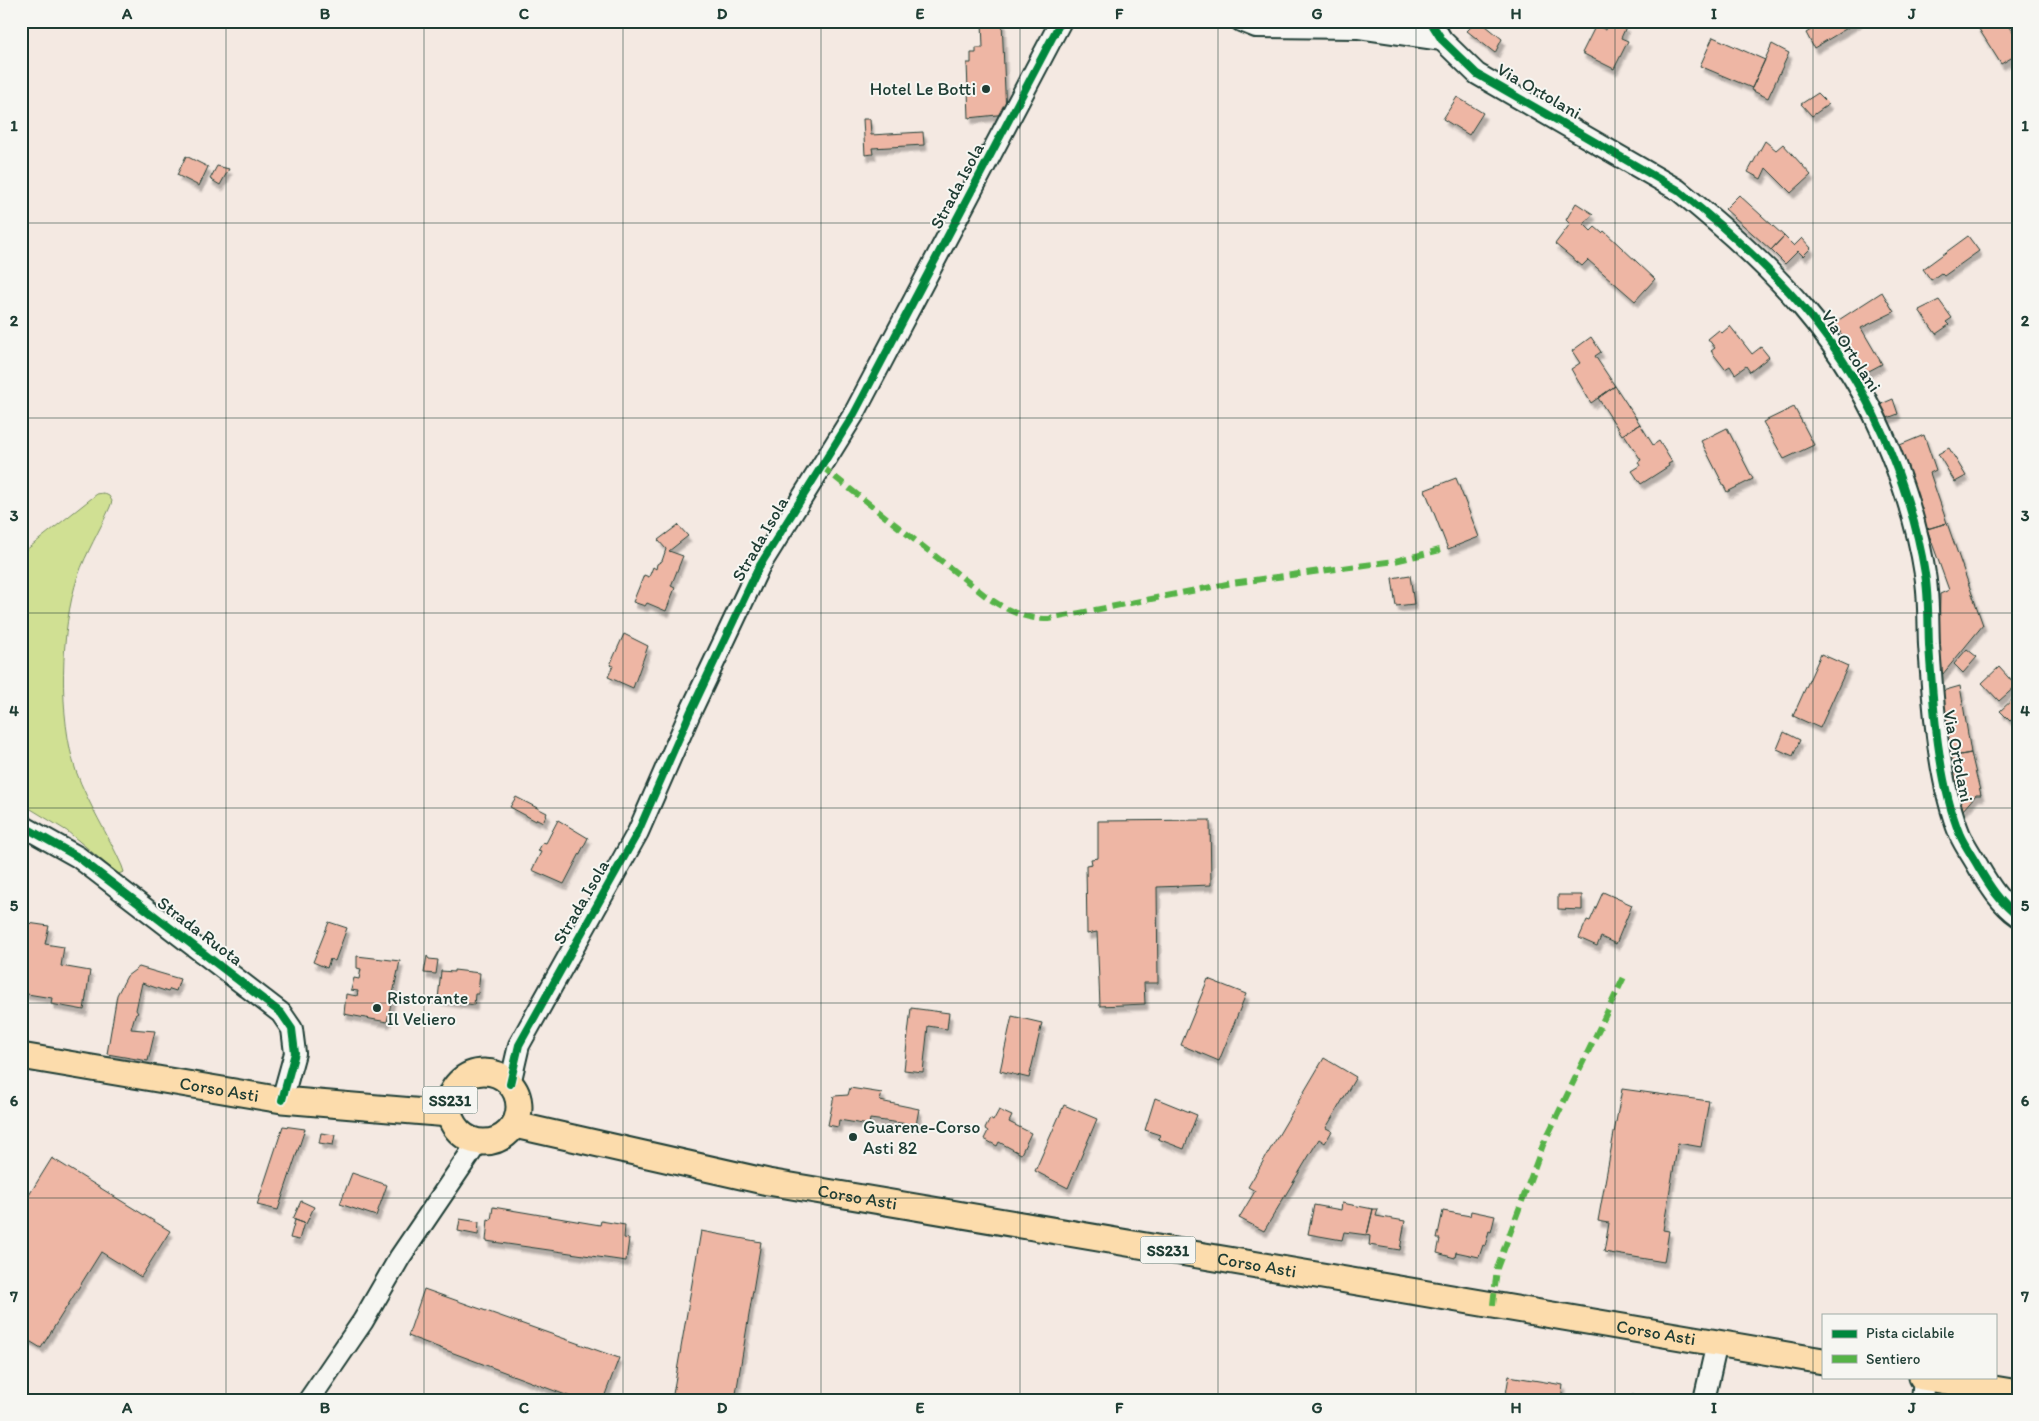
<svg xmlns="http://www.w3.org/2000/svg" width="2039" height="1421" font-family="Itim,sans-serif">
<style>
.green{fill:#d0e093;stroke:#788e64}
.building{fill:#eeb6a4;stroke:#1f3d34;filter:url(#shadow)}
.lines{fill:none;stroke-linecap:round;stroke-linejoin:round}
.minor-casing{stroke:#1f3d34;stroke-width:24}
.major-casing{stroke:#1f3d34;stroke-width:29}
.minor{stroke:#f6f6f2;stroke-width:20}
.major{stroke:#fcdcac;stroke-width:25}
.quiet{stroke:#55b346;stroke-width:6;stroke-dasharray:12 6;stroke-linecap:butt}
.cycleway-casing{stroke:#f6f6f2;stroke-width:11}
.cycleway{stroke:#00873e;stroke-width:8}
.grid{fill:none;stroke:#1f3d34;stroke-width:1;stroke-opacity:0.55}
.poi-dot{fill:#1f3d34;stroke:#f6f6f2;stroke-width:2}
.labels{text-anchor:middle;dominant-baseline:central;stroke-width:4;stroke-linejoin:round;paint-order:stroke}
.shield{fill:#f6f6f2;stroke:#60746d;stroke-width:1}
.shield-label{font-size:16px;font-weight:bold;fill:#1f3d34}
.poi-label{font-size:18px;fill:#1f3d34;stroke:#f6f6f2;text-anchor:start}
.street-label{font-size:18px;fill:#1f3d34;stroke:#f6f6f2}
.neatline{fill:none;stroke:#1f3d34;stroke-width:2}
.grid-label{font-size:16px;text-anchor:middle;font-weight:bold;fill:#1f3d34}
</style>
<defs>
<filter id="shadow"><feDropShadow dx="3" dy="5.5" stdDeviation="1" flood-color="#0004"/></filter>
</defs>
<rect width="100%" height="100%" fill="#f4e9e2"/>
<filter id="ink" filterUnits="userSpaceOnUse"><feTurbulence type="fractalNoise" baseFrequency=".02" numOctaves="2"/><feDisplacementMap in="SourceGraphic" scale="10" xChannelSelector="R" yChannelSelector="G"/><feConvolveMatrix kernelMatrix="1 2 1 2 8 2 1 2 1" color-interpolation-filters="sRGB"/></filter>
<g filter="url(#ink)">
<path class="green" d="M103,493L109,496L112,501L110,507C100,530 86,553 78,576C60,629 58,718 76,771C88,804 108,834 122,866L124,872L118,874L67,831L21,803V554L97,494Z"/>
<path class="building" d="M982,21H1002L1006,114L969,118L967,63H971V53H976V48H983Z
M1477,21H1480L1502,39L1495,53L1467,31Z
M1611,21L1626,27L1621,38L1628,41L1614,69L1582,53L1596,25L1606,30Z
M1825,21H1859L1814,48L1806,33Z
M1985,21H2006L2018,39V54L2001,64L1977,26Z
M1713,37L1765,60L1752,88L1700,66Z
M1772,44L1789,53L1768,98L1751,90Z
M1818,93L1829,104L1812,116L1801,104Z
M1457,97L1483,113L1469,135L1443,119Z
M863,119H870L871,135L923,132L924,145L872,148L873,154L865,155Z
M1765,141L1776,150L1783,144L1811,175L1791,193L1766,168L1761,179L1748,172Z
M186,156L208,167L199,186L177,175Z
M217,166L229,169L220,185L210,179Z
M1739,195L1784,236L1771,250L1725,209Z
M1576,203L1593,214L1584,224L1591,231L1595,227L1602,233L1604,231L1655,279L1635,301L1588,260L1582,266L1555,244L1570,224L1566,220Z
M1784,236L1794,246L1802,238L1811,248L1803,256L1798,251L1785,264L1771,250Z
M1968,236L1979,251L1944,276L1941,273L1931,280L1923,269Z
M1882,292L1894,312L1861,328L1882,364L1867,372L1834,323Z
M1939,300L1952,318L1946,322L1949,325L1936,334L1919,310Z
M1730,326L1752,354L1761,347L1769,357L1750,372L1746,366L1735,374L1730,366L1725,369L1711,351L1715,348L1708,339L1719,330L1722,333Z
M1591,337L1601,352L1595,356L1615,386L1591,403L1571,369L1580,363L1572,351Z
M1615,386L1640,424L1622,435L1598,398Z
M1893,399L1898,414L1885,419L1879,405Z
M1794,407L1814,445L1784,459L1763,422Z
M1640,424L1653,445L1659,441L1672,462L1668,464L1669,466L1641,484L1632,471L1640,466L1638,462L1641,460L1624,434Z
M1727,428L1753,479L1727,492L1701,441Z
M1924,435L1936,470L1930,473L1947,523L1927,529L1895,447Z
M1949,448L1966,476L1955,482L1938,454Z
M1456,478L1479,537L1448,549L1425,490Z
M1947,523L1983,625L1938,680L1940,594L1949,590L1927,529Z
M678,525L688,536L669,551L683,556L671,586L675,588L666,611L647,603L645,606L633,602L644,575L649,577L653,567L656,569L657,564L662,561L666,549L658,540Z
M1410,575L1414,604L1396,606L1392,578Z
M624,634L648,646L633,688L608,677L613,666L610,665Z
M1967,649L1977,657L1963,673L1954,664Z
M1821,654L1848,666L1820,728L1793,716Z
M1999,667L2016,686L1999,701L1982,683Z
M1960,686L1971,753L1949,757L1939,692Z
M2013,699L2018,704V715L2010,721L2000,711Z
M1784,732L1800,740L1793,756L1777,749Z
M1971,753L1981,795H1976L1963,810L1949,757Z
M516,797L547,813L543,822L537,819L536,821L510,807Z
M558,820L588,838L564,884L532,870L541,852L538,851L543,842L546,843Z
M1210,820L1211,885L1157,887L1158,983H1144L1145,1004L1100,1006L1097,932L1087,934L1086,865L1092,864L1091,859L1098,858V821Z
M1603,892L1632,905L1616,944L1601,937L1597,946L1579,938L1587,920L1590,921Z
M1558,895H1582V910L1558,909Z
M21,922L49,926L45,944L64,947L61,966L90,971L84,1010L51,1004L52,998L21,993Z
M329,922L347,928L335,961L330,959L327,968L313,962Z
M357,956L400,961L387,1022L344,1014L346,994L357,996L358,991L351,990L354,978L359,979L361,969L357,968Z
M427,956L429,959L438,960L436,974L424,973Z
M139,967L180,979L176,991L170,989L168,992L142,983L136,1010L138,1013L135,1015L131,1029L155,1031L148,1061L107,1054L117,995L127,976Z
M454,970L480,973L478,994H475L474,1005L438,999L441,971L454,972Z
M1208,979L1246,994L1219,1061L1181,1045Z
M911,1008L949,1013L947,1029L928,1026L923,1072L904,1070Z
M1012,1016L1042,1023L1029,1078L1000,1071Z
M1324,1058L1356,1077L1326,1128L1332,1131L1325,1143L1319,1139L1264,1231L1239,1218L1255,1191L1248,1187Z
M850,1088L882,1093L880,1101L919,1109L916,1125L870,1119L869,1125L839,1120L838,1127L828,1125L834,1096L848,1095Z
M1622,1089L1709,1101L1701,1147L1678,1143L1663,1230L1669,1231L1664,1262L1604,1252L1609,1223L1598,1221Z
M1155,1098L1197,1115L1184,1149L1158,1139L1160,1135L1145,1130Z
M1064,1105L1097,1119L1068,1188L1035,1171Z
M999,1110L1012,1116L1009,1122L1031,1133L1021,1154L999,1142L997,1146L984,1139L988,1131L985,1129L990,1119L993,1121Z
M283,1126L305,1129L278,1210L257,1205Z
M321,1133L335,1135L333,1145L319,1143Z
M52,1158L170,1231L141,1277L101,1252L41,1348L21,1336V1208Z
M352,1173L387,1185L376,1216L340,1204Z
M301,1201L314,1207L306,1224L293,1219Z
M1342,1203L1373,1209L1367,1235L1344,1232L1342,1240L1308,1234L1314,1205L1341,1210Z
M493,1207L600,1225L601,1221L625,1225L624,1238L629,1239L626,1261L486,1241L488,1219L491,1220Z
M1373,1209H1378L1376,1216L1405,1221L1400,1250L1369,1245L1370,1236L1367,1235Z
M1443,1211L1470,1216L1471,1211L1495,1216L1491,1232L1489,1231L1485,1246L1483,1245L1479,1257L1456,1252L1455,1258L1437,1253L1440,1239H1437Z
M460,1219L479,1222L478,1235L458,1231Z
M295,1220L304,1223L299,1240L290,1238Z
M701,1231L761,1242L735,1400H672Z
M424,1289L619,1358L603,1400H579L408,1336Z
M1509,1376L1563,1385L1561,1400H1505Z
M1632,1395L1659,1400H1631Z"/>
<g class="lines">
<g class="minor-casing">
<path id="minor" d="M1241,21L1256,27L1359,28L1442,40
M1430,21L1442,40L1477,74L1678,190C1771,265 1847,340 1891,454C1906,492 1919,534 1925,574C1929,597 1928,622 1929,645C1933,703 1938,782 1960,835C1965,846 1973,857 1979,868C1989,885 2001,904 2018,916
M21,825L78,857L281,1013L292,1029L295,1053L282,1100
M510,1084L519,1045L638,832L690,713L759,567L854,414L1061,21
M309,1400L363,1321L400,1257L478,1142
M1704,1400L1717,1343
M1922,1400L1924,1378"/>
</g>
<g class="major-casing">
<g id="major">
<path id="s1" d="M21,1056L282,1100L449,1114"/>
<circle cx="484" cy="1107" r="35"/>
<path id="s2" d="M515,1125L768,1182L1823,1361"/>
<path d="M1922,1377L2018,1393"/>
</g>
</g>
<use href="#minor" class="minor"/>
<use href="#major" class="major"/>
<path class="quiet" d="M821,466L987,597C1008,611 1024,619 1049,619L1232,583L1395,561L1440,550
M1493,1305L1497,1268L1543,1145L1624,977"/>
<g class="cycleway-casing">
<path id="cycleway" d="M1430,21L1442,40L1477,74L1678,190C1771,265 1847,340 1891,454C1906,492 1919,534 1925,574C1929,597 1928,622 1929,645C1933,703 1938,782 1960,835C1965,846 1973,857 1979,868C1989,885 2001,904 2018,916
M21,825L78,857L281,1013L292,1029L295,1053L282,1100
M510,1084L519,1045L638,832L690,713L759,567L854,414L1061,21"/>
</g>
<use href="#cycleway" class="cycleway"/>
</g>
</g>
<path class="grid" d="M226,21V1400M424,21V1400M623,21V1400M821,21V1400M1020,21V1400M1218,21V1400M1416,21V1400M1615,21V1400M1813,21V1400M21,223H2018M21,418H2018M21,613H2018M21,808H2018M21,1003H2018M21,1198H2018"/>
<g class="poi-dot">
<circle cx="986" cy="89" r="5"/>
<circle cx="377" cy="1008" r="5"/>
<circle cx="853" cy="1137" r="5"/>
</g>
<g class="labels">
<g class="shield">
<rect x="422.5" y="1086.5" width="55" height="27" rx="4"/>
<rect x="1140.5" y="1236.5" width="55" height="27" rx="4"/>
</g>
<g class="shield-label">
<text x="450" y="1100">SS231</text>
<text x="1168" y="1250">SS231</text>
</g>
<g class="poi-label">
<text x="976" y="89" text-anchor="end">Hotel Le Botti</text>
<text x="387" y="998">Ristorante<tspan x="387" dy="21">Il Veliero</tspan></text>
<text x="863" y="1127">Guarene-Corso<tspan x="863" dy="21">Asti 82</tspan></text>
</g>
<g class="street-label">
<text transform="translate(1539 91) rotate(30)">Via Ortolani</text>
<text transform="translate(957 186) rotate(-62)">Strada Isola</text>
<text transform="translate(1851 351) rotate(57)">Via Ortolani</text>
<text transform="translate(760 539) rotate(-60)">Strada Isola</text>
<text transform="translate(1958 756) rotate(79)">Via Ortolani</text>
<text transform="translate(581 902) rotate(-60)">Strada Isola</text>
<text transform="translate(200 931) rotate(37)">Strada Ruota</text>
<text stroke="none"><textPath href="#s1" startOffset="201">Corso Asti</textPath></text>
<text stroke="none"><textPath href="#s2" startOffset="350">Corso Asti</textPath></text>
<text stroke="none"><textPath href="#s2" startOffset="755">Corso Asti</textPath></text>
<text stroke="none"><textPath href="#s2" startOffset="1160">Corso Asti</textPath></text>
</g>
</g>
<rect width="2039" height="1421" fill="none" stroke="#f6f6f2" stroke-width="55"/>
<rect x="1822" y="1314" width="175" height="65" fill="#f6f6f2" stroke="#a0aca6"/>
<rect x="1832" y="1330" width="25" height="8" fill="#00873e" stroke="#a0aca6"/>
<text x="1866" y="1338" font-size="15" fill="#1f3d34">Pista ciclabile</text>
<rect x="1832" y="1355" width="25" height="8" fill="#55b346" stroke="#a0aca6"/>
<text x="1866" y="1364" font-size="15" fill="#1f3d34">Sentiero</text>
<rect x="28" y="28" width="1984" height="1366" class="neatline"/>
<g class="grid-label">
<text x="127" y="19">A</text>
<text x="325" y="19">B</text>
<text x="524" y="19">C</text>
<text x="722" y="19">D</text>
<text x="920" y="19">E</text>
<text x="1119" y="19">F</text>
<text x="1317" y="19">G</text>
<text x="1516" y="19">H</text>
<text x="1714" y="19">I</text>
<text x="1912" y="19">J</text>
<text x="14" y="131">1</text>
<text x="2025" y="131">1</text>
<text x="14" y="326">2</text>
<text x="2025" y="326">2</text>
<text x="14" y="521">3</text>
<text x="2025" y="521">3</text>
<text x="14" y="716">4</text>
<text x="2025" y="716">4</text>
<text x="14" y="911">5</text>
<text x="2025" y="911">5</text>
<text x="14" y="1106">6</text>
<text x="2025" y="1106">6</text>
<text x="14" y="1302">7</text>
<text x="2025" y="1302">7</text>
<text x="127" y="1413">A</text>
<text x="325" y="1413">B</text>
<text x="524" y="1413">C</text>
<text x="722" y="1413">D</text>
<text x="920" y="1413">E</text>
<text x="1119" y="1413">F</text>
<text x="1317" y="1413">G</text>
<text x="1516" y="1413">H</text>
<text x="1714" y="1413">I</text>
<text x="1912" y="1413">J</text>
</g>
</svg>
